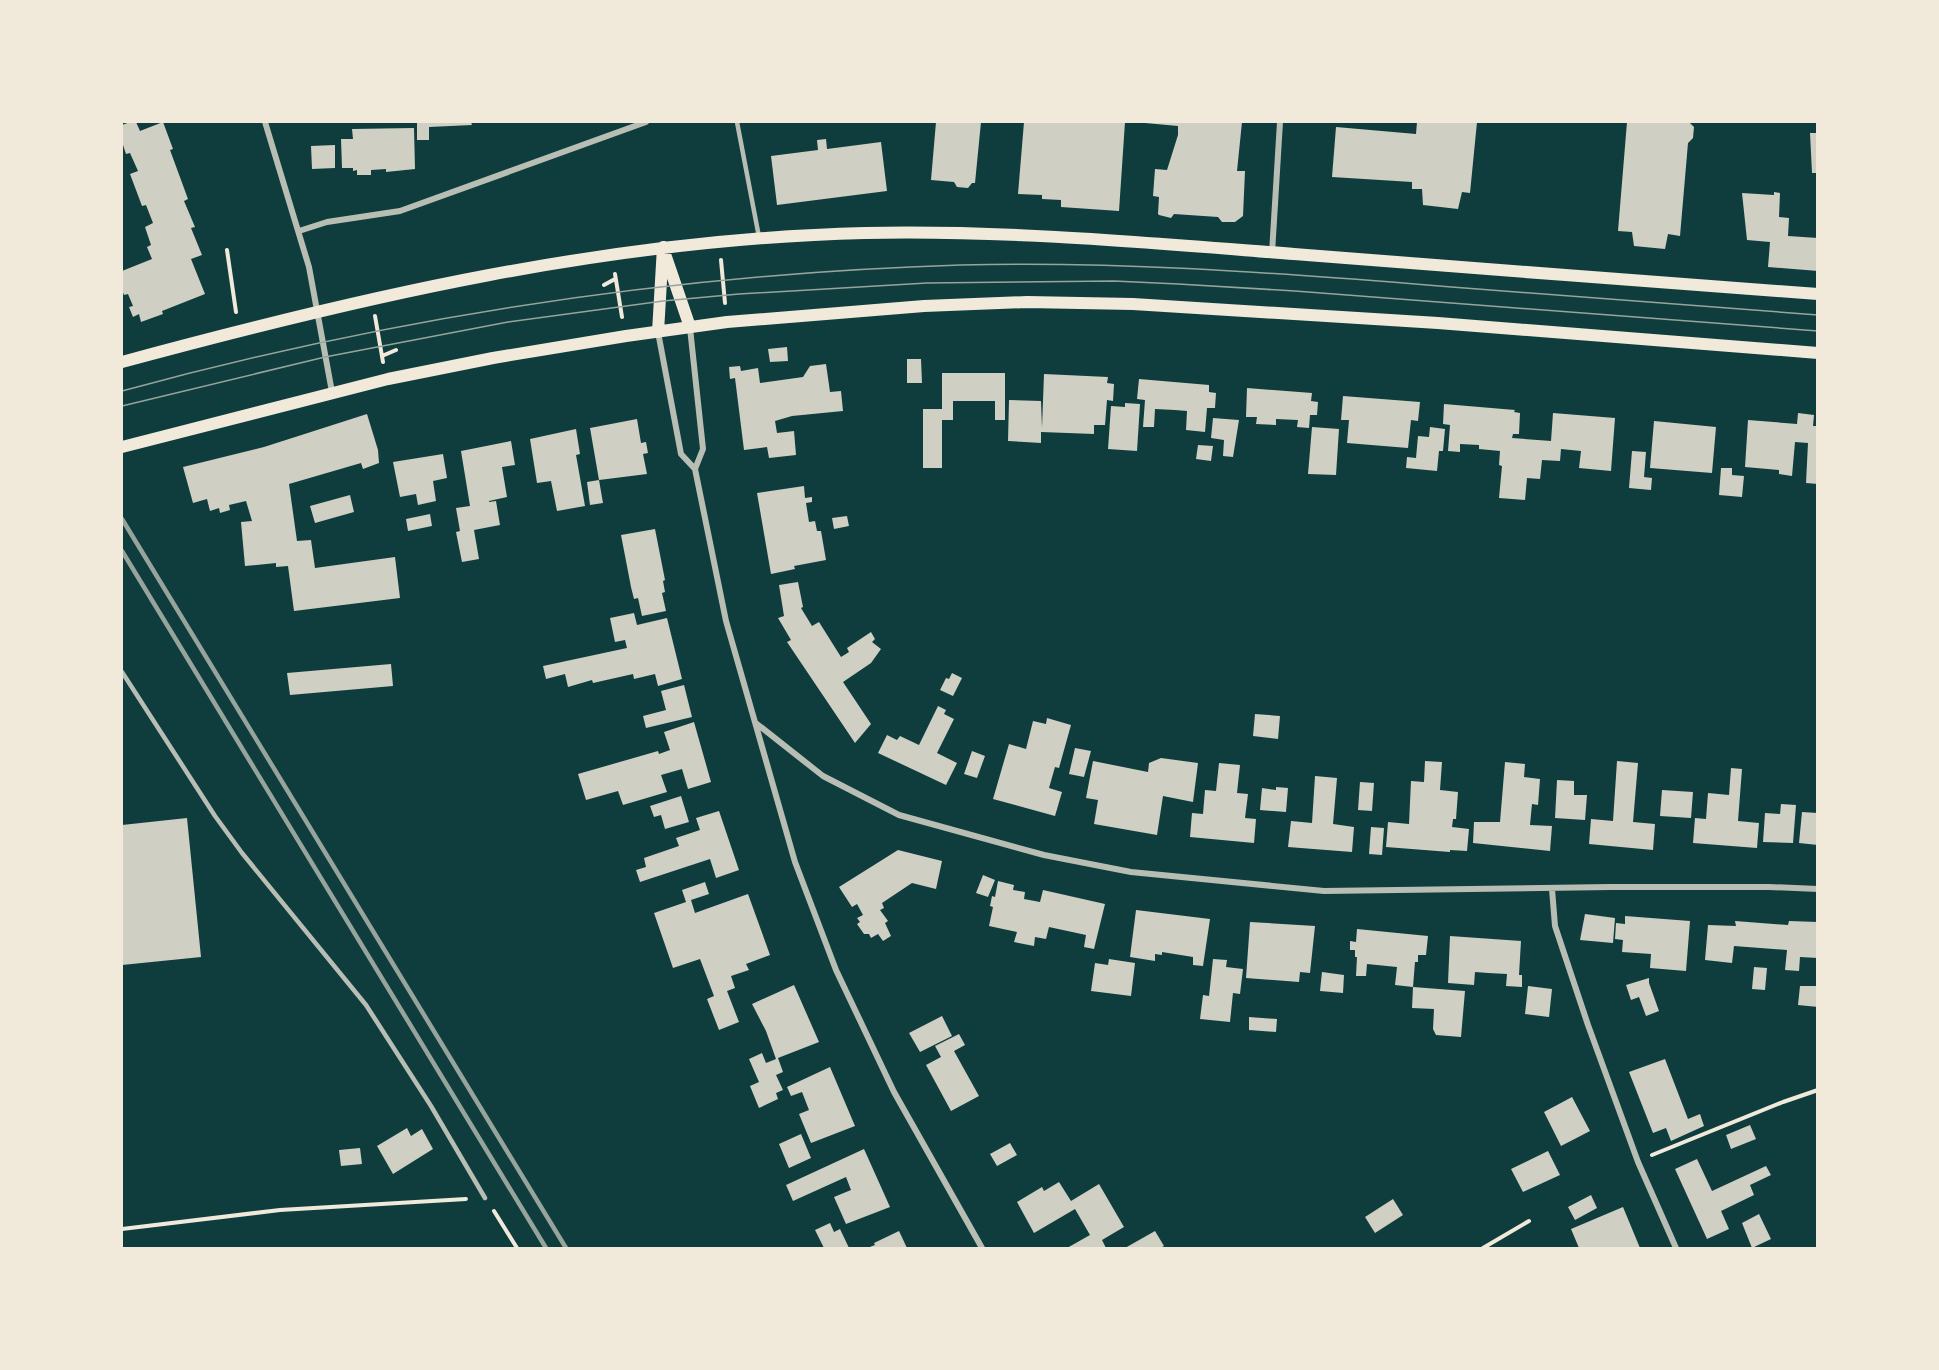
<svg xmlns="http://www.w3.org/2000/svg" width="1939" height="1370" font-family="'IBM Plex Sans',sans-serif">
<style>
.building{fill:#cfcfc3}
.lines{fill:none;stroke-linecap:round;stroke-linejoin:round}
.path{stroke:#f1e9da;stroke-width:4}
.service{stroke:#b8beb3;stroke-width:4.5}
.minor{stroke:#b8beb3;stroke-width:6}
.secondary{stroke:#f1e9da;stroke-width:12}
.tram{stroke:#97a49c;stroke-width:1.5}
.rail{stroke:#97a49c;stroke-width:4.5}
</style>
<rect width="100%" height="100%" fill="#0f3d3e"/>
<path class="building" d="M130,122H136L140,131L163,122L173,149L170,150L188,199L184,201L195,227L191,228L202,255L191,259L205,294L162,311L163,314L141,322L139,314L133,317L129,307L133,306L128,294L124,295L122,290V271L152,259L147,247L151,245L145,227L153,223L146,205L142,206L130,174L138,171L130,153L126,154L122,142V125Z
M417,122H471L472,125L429,127V140H417Z
M936,122H981L975,183H972L968,188L957,187L954,182L931,180Z
M1024,122H1125L1119,211L1061,207V200L1042,199V195L1018,194Z
M1146,122H1242L1237,171H1245L1243,216L1235,222H1222L1218,217L1174,214L1171,218L1159,215L1158,214L1159,197L1153,196L1155,169L1167,170L1178,135V126L1145,123Z
M1417,122H1477L1470,193L1462,192L1458,209L1423,205L1422,189H1412V182L1332,177L1336,127L1416,134Z
M1627,122H1689L1694,127L1693,138L1688,143L1680,236L1668,234L1665,249L1634,246L1632,232L1618,231Z
M414,128L415,169L386,172V169L371,170V175H357V170L353,171V168H342L341,139H353L352,129Z
M1810,133H1818V173H1812Z
M826,139L827,149L881,142L887,191L777,205L771,156L818,150L817,140Z
M335,145V168L312,169L311,146Z
M1774,192L1780,193L1779,217L1789,218L1788,236L1818,238V271L1768,267L1770,242L1747,240L1742,193L1774,195Z
M787,347L788,361L770,362L768,349Z
M907,359H921L922,383H907Z
M826,364L830,392L841,391L843,411L792,416L775,421L777,433L794,431L796,455L769,458L767,447L744,450L735,378L730,379L729,367L740,366L741,371L758,368L760,383L803,377L810,366Z
M942,373H1005V420H995V401H953V420H942V468H923V409H942Z
M1044,374L1108,377L1107,383L1114,384L1113,401L1107,400L1105,425H1094V434L1041,432V443L1008,441L1009,400L1041,401L1042,428Z
M1139,379L1209,385V392L1216,393L1215,408H1207L1205,432L1186,430L1187,411L1175,410L1155,409L1154,427H1143L1145,400L1137,399Z
M1247,388L1312,393L1311,401L1318,402L1317,415H1310L1309,428L1297,427L1298,420L1276,419V425L1256,424L1257,417H1246Z
M1343,396L1420,402L1418,421L1411,420L1408,448L1347,443L1349,420H1341Z
M1125,403L1140,404L1137,451L1108,449L1111,406L1125,407Z
M1444,404L1515,410L1514,412L1520,413L1519,434H1513L1512,438L1551,441L1553,413L1615,418L1611,471L1579,468L1581,451L1561,449L1560,461L1542,460L1540,479L1527,478L1525,500L1499,498L1502,466L1499,465L1500,451L1479,449V445L1460,444V452L1448,451L1450,425L1443,424Z
M1798,413L1814,415L1813,426H1818V484L1806,483L1808,443L1795,442L1792,476L1779,474V470L1745,467L1748,420L1797,424Z
M367,414L378,450L379,463L363,469L361,463L289,484L297,541L311,540L315,568L395,557L400,598L294,611L288,566L276,567V563L245,566L241,522L252,521L246,501L229,505L230,510L220,513L219,508L210,511L207,499L193,503L183,467L264,447Z
M1213,418L1239,420L1233,457L1223,456L1224,440L1211,438Z
M637,419L641,443L646,442L648,453L643,454L647,474L599,480L590,428Z
M1654,421L1716,427L1712,473L1650,468Z
M1312,427L1339,429L1336,475L1308,474Z
M1430,427L1445,429L1443,451H1439L1437,471L1406,468L1407,457L1416,458L1418,436L1429,437Z
M576,429L580,454L576,455L585,506L557,511L551,481L537,483L530,439Z
M511,441L515,465L502,467L507,497L489,501V502L496,501L500,525L474,530L479,559L462,562L456,532L460,531L456,508L470,506L461,451Z
M1198,445L1213,446L1211,461L1196,459Z
M1632,451L1646,452L1644,477L1652,478L1651,490L1629,488Z
M443,454L447,478L433,481L436,501L418,505L416,494L400,497L393,462Z
M1721,468H1732V475L1744,476L1742,497L1719,495Z
M599,480L603,503L590,505L587,482Z
M804,486L805,498L812,497V502L806,503L809,522L815,521L817,531H821L826,560L794,566L795,569L771,574L757,493Z
M350,495L354,512L315,523L310,506Z
M430,514L432,526L408,531L406,519Z
M847,516L849,526L834,529L832,518Z
M655,529L665,580L663,581L665,592L662,593L666,611L642,616L638,598L634,599L631,587L621,535Z
M798,582L803,607L801,608L812,626L819,622L841,657L849,652L847,648L871,632L875,639L872,642L881,649L871,663L843,682L871,724L855,743L787,642L791,640L778,618L784,616L779,585Z
M634,613L637,625L667,618L682,679L658,686L655,674L634,679L633,674L593,683L592,680L568,687L565,674L546,679L543,666L627,648L625,640L615,642L610,618Z
M391,664L393,686L290,695L287,673Z
M952,673L962,678L953,696L940,690L946,678L949,679Z
M684,685L692,717L646,728L643,716L666,710L661,691Z
M938,706L946,710L944,714L954,719L937,753L957,763L946,785L878,753L887,735L897,740L900,736L919,745Z
M1255,714L1280,716L1278,739L1253,736Z
M1047,718L1071,725L1059,768L1055,767L1049,788L1062,792L1055,816L993,799L1009,744L1026,749L1033,721L1046,724Z
M694,722L711,782L688,789L682,769L661,775L667,792L623,805L618,791L586,800L578,774L658,751L659,754L670,750L664,732Z
M1075,748L1091,751L1084,777L1069,774Z
M972,751L985,756L977,778L964,774Z
M1161,758L1198,763L1193,802L1163,796L1157,835L1094,824L1098,800L1086,798L1093,761L1148,772L1149,763Z
M1425,761L1442,762L1440,790L1458,792L1456,819H1453L1452,827L1469,829L1467,851L1450,850V852L1386,847L1388,822L1409,824L1411,781L1424,782Z
M1617,761L1638,763L1633,822L1655,824L1653,850L1589,844L1591,819L1613,821Z
M1505,762L1525,764L1524,777L1540,779L1538,805L1532,804L1530,825L1552,826L1550,851L1473,843L1474,822H1500Z
M1219,763L1240,765L1237,793L1248,794L1245,818L1256,819L1254,843L1190,837L1192,813L1203,814L1205,790L1216,791Z
M1731,768L1742,769L1738,821L1759,823L1757,848L1693,843L1695,818L1706,819L1708,793L1729,795Z
M1315,776L1337,778L1333,824L1354,827L1352,852L1288,847L1291,821L1312,823Z
M1557,780L1574,781V795H1587L1585,820L1555,818Z
M1360,782L1374,783L1372,811L1358,810Z
M1276,787L1288,788L1286,812L1260,810L1262,788L1276,790Z
M1662,790L1693,792L1691,818L1660,816Z
M681,796L689,822L665,829L661,815L654,817L650,806Z
M1781,804L1796,805L1793,843L1763,842L1765,813L1780,814Z
M719,811L739,870L716,878L710,859L640,882L636,870L646,867L644,858L679,846L676,838L700,830L696,818Z
M1802,812L1818,813V845L1799,843Z
M187,818L201,957L122,965V825Z
M1371,827L1384,828L1382,855L1369,854Z
M898,850L942,861L936,889L912,883L882,903L884,908L880,910L888,921L885,923L891,936L883,941L878,934L871,938L869,934H864L857,924L860,922L857,918L863,915L857,904L852,907L839,887Z
M983,875L995,880L988,897L976,893Z
M998,881L1014,885L1013,890L1025,892L1024,899L1040,902L1043,890L1105,904L1094,949L1084,947L1086,935L1049,927L1046,939L1035,937L1034,946L1014,942L1017,932L989,926L993,907L990,906L992,896L995,897Z
M705,882L709,894L691,900L695,913L748,894L770,955L746,964L749,970L731,976L735,988L727,991L739,1022L719,1030L707,999L714,996L700,959L673,968L654,913L686,902L682,890Z
M1136,910L1210,919L1203,966L1193,965V957L1162,952V955L1155,954V961L1130,957Z
M1585,914L1615,918L1613,943L1580,940Z
M1625,916L1690,921L1686,971L1650,968L1651,954L1622,952L1623,940L1615,939L1616,923L1625,924Z
M1735,921L1788,925L1789,921L1818,922V958L1800,957L1799,971L1785,970L1787,950L1734,946L1732,963L1705,960L1708,925L1736,926Z
M1250,922L1315,926L1310,973L1300,972L1299,982L1246,978Z
M1357,929L1428,936L1426,955H1418V962H1415L1413,987L1465,991L1461,1037L1436,1035L1433,1029L1434,1009L1412,1008L1413,987L1395,985L1397,967L1367,964L1366,976H1356L1357,957H1355V950H1350V941L1356,942Z
M1450,936L1521,941L1519,975H1522V987L1506,986L1507,974L1488,973L1475,972L1474,985L1448,983Z
M1109,959L1135,963L1131,996L1091,991L1095,963L1108,965Z
M1213,959L1227,960L1226,967L1243,969L1240,994L1233,993L1230,1022L1200,1019L1203,995L1209,996Z
M1754,967L1767,968L1765,990L1752,989Z
M1322,972L1344,975L1343,993L1320,991Z
M1649,978V983L1659,1011L1646,1016L1639,997L1631,1000L1626,985Z
M794,985L819,1042L778,1058L783,1072L776,1075L783,1090L776,1093L778,1099L759,1108L750,1086L759,1082L749,1059L762,1053L766,1063L776,1059L766,1031L752,1004Z
M1528,986L1552,989L1549,1017L1525,1014Z
M1800,986H1818V1007L1798,1005Z
M942,1016L952,1036L920,1052L909,1033Z
M1249,1017L1277,1019L1276,1032L1249,1030Z
M959,1034L965,1045L954,1051L979,1096L951,1111L926,1065L941,1057L935,1046Z
M1665,1059L1688,1119L1700,1114L1704,1126L1671,1141L1666,1128L1653,1133L1629,1072Z
M830,1067L855,1126L811,1143L799,1114L809,1110L802,1092L791,1096L787,1087Z
M1572,1097L1590,1131L1561,1146L1544,1112Z
M1750,1125L1756,1139L1731,1149L1726,1135Z
M407,1128L411,1136L422,1129L433,1149L393,1174L377,1146Z
M801,1134L811,1158L789,1168L779,1144Z
M1010,1143L1017,1155L997,1166L990,1154Z
M360,1148L362,1164L341,1166L339,1150Z
M864,1149L890,1207L846,1224L834,1197L851,1190L846,1177L793,1201L786,1185Z
M1548,1151L1560,1175L1523,1192L1511,1169Z
M1697,1159L1712,1191L1766,1166L1771,1175L1750,1185L1754,1195L1721,1211L1729,1229L1707,1239L1675,1169Z
M1059,1182L1071,1201L1099,1184L1124,1227L1102,1240L1106,1248H1067L1090,1235L1075,1209L1034,1233L1017,1202L1042,1187L1044,1191Z
M1591,1195L1597,1208L1575,1220L1568,1207Z
M1393,1199L1403,1215L1375,1233L1365,1217Z
M1623,1207L1640,1248H1579L1571,1229Z
M1759,1214L1771,1239L1752,1248L1742,1223Z
M830,1223L834,1232L840,1229L849,1248H824L815,1230Z
M899,1231L907,1248H867L875,1245L874,1243Z
M1155,1231L1164,1246L1160,1248H1125Z"/>
<g class="lines">
<path class="path" d="M227,250L236,312
M721,260L725,303
M615,274L622,317
M604,285L615,279
M375,316L383,362
M382,356L396,350
M1652,1155L1783,1102L1818,1090
M494,1211L517,1248
M122,1229L280,1210L466,1199
M1483,1248L1529,1221"/>
<path class="service" d="M737,122L759,237
M122,672L215,816L242,853L366,1005L431,1106L485,1198"/>
<path class="minor" d="M265,122L309,267L332,392
M299,231L327,222L400,211L646,122
M1272,253L1280,122
M690,328L703,449L695,469
M658,332L681,454L695,469L726,621L795,862L836,970L894,1092L982,1248
M757,724L823,776L899,815L1044,855L1131,872L1324,891L1610,887H1769L1818,889
M1552,889L1555,926L1588,1025L1638,1162L1676,1248"/>
<path class="secondary" d="M665,254L690,327
M658,332L663,247
M122,362C365,296 611,239 865,233C1009,230 1151,243 1294,254C1469,268 1643,281 1818,294
M122,447L388,379L493,358L626,336L727,322L924,306L1027,302L1133,304L1438,323L1818,353"/>
<path class="tram" d="M122,391C396,316 676,274 960,265C1112,261 1264,272 1415,284C1549,295 1683,305 1818,315
M122,406L325,357L508,322L663,301L739,294L927,283L1114,281L1178,284L1295,291L1818,331"/>
<path class="rail" d="M122,519L566,1248
M122,551L546,1248"/>
</g>
<rect width="1939" height="1370" fill="none" stroke="#f1e9da" stroke-width="246"/>
</svg>
